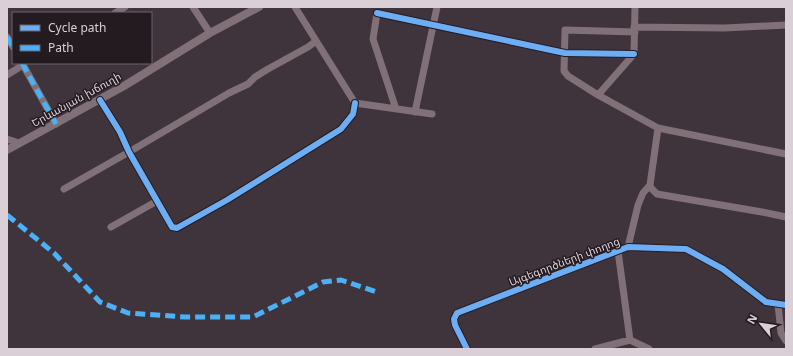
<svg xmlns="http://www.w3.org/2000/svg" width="793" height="356" font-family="'Noto Sans','Noto Sans Armenian',sans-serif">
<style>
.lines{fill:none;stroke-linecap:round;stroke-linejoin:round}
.minor{stroke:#817077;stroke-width:7}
.major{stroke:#827078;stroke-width:8}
.quiet{stroke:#4cb0f7;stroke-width:5;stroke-dasharray:10 5;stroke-linecap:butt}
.cycleway-casing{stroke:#241b21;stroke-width:8}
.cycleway{stroke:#6dadf4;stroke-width:6}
.labels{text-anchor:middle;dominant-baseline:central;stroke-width:3;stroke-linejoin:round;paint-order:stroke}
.street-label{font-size:11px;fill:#dbcfd7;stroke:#241b21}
</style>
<rect width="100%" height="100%" fill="#3f343c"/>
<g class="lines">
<path class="minor" d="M193,7L210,33
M295,7L355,103L432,114
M115,13L125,7
M634,27L724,28L786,25
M635,32L565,30L564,71L568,76L598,95L658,128L786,154
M7,37L13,47
M22,63L56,124
M7,75L23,65
M598,95L634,54L635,7
M100,100L120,132L129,152L172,227L177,228L227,200L341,129L353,114L355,103
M396,109L373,39L377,13L565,53L634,54
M415,112L437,7
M658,128L650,185L651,188L657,194L762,212L786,217
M7,139L19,143
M64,189L129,152L229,93L248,84L255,77L268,69L308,47L316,41
M111,227L157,201
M628,247L638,205L643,193L650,185
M618,251L630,340
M778,304L781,333L786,341
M467,349L455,325L454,319L457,313L628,247L686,249L723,269L766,302L786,305
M595,349L630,340L649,349"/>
<path class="major" d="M7,150L124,86L210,33L259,7"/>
<path class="quiet" d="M7,37L13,47
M22,63L56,124
M7,215L54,253L100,302L128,313L185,317H253L323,282L341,280L377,292"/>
<g class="cycleway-casing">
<path id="cycleway" d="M377,13L565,53L634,54
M100,100L120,132L129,152L172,227L177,228L227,200L341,129L353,114L355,103
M467,349L455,325L454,319L457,313L628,247L686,249L723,269L766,302L786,305"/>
</g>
<use href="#cycleway" class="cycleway"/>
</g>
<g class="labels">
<g class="street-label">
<text transform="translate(76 99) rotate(-29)">Երևանյան խճուղի</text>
<text transform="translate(564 261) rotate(-21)">Այգեգործների փողոց</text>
</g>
</g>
<rect width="793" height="356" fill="none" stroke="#dbcfd7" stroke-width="16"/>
<rect x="12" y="12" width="140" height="52" fill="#241b21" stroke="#6d636a"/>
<rect x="20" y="25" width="20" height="6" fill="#6dadf4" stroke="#6d636a"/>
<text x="48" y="32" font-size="12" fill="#dbcfd7">Cycle path</text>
<rect x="20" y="45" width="20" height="6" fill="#4cb0f7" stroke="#6d636a"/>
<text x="48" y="52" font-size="12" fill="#dbcfd7">Path</text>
<g transform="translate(761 324) rotate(299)" stroke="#241b21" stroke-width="3" paint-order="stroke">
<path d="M0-3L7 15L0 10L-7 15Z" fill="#dbcfd7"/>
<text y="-6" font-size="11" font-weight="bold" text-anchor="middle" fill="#dbcfd7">N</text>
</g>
</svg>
